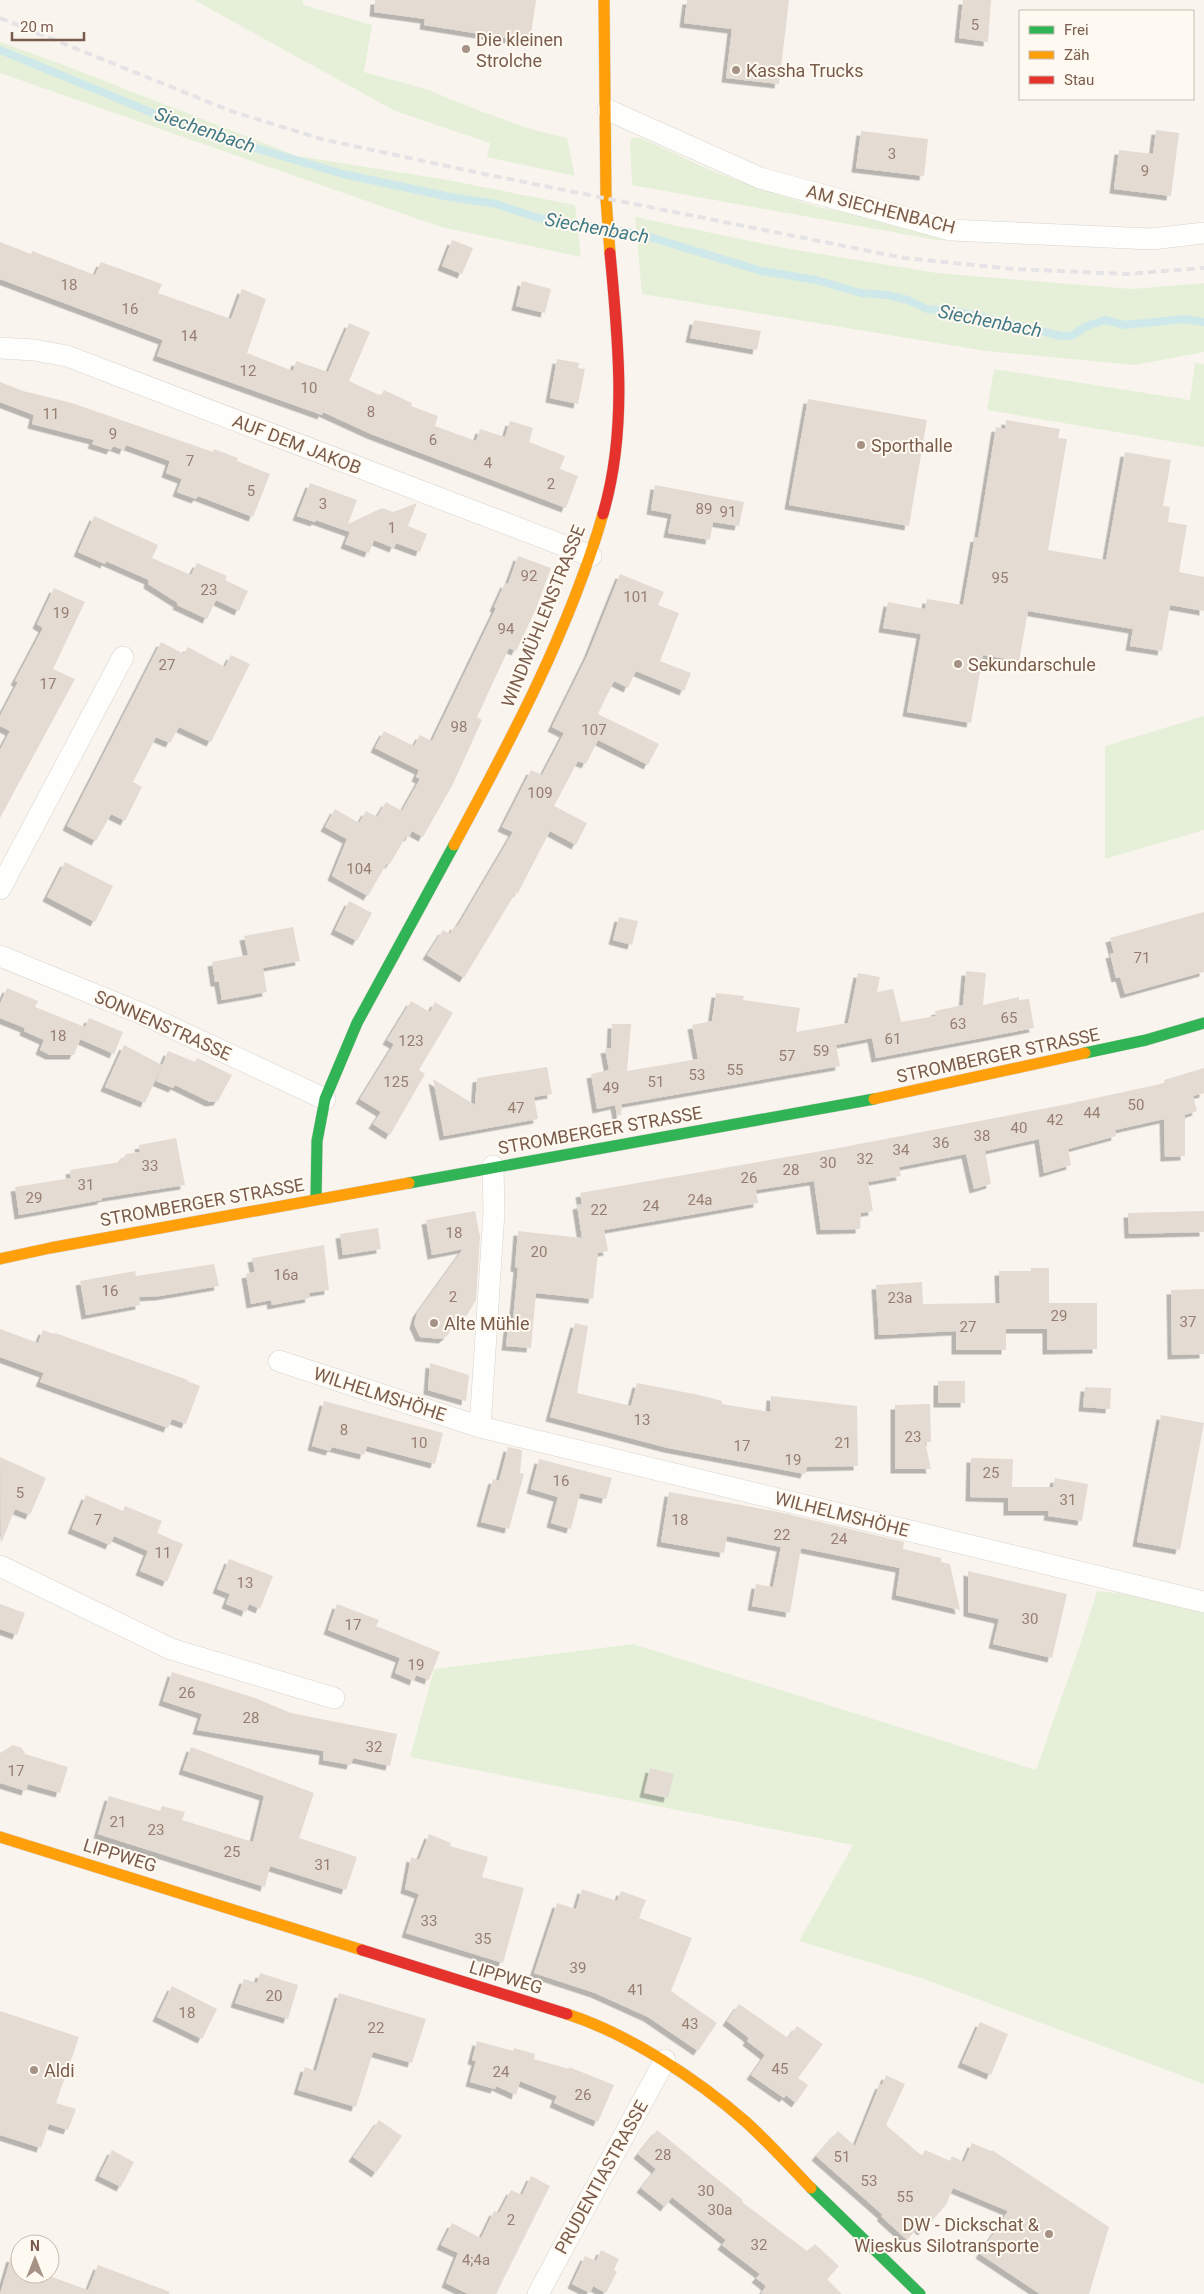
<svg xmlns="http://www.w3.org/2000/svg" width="1204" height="2294" font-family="Roboto,sans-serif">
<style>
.green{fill:#e6f0d9}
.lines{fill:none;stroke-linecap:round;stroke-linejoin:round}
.stream{stroke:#cfe8ea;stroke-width:8}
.building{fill:#e4dbd3;filter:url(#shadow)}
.street-casing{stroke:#d9d2cc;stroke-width:22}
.fast-casing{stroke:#d9d1ca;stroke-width:12}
.slow-casing{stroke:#d9d1ca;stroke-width:12}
.jam-casing{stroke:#d9d1ca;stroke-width:12}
.street{stroke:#fefefc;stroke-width:21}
.fast{stroke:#30b455;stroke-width:11}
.slow{stroke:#ff9f0a;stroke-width:11}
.jam{stroke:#e5322d;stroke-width:11}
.rail{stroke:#e5e3e6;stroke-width:4;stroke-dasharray:8 5;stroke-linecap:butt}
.poi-dot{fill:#a69285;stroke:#fffaf1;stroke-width:2}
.labels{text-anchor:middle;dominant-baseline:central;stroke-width:4;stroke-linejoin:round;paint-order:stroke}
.number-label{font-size:15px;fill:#977e71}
.poi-label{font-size:18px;fill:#7a5c4c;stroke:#fffaf1;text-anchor:start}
.street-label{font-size:18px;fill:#7a5c4c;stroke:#fffaf1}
.water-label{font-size:19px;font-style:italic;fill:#417b87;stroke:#fffaf1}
</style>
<defs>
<filter id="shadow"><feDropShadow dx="-4.5" dy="4.5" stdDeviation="0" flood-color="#0004"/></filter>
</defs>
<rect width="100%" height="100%" fill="#f9f5ee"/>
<path class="green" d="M194,0H303V5L372,25L364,72L426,89L480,111L531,129L567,138L575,176L487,157L490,143L395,111Z
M0,42L61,64L297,156L442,179L575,205L581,257L441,227L0,73Z
M634,137L641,138L708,169L755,187L818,207L948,234L1055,245L936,240L632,185L630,141Z
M635,217L790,249L937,273L1132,289L1204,283V352L1135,365L986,351L642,294Z
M1195,363L1204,364V447L987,410L994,369L1190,400Z
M1204,716V830L1105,859V746Z
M1097,1591L1204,1602V2084L924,1979L799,1941L853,1845L410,1757L434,1669L633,1644L1036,1770L1082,1639Z"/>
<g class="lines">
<path class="stream" d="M0,50L194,130L343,174L450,197L496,204L538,218L640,234L761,271L816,280L861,293L887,295L908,300L927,309L965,313L1061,336H1071L1087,326L1105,320L1125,325L1184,319L1204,322"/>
</g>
<path class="building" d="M375,0H536L530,42L424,25L425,19L374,12Z
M687,0H789L779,84L726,78L732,29L684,23Z
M963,0H991L988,42L959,38Z
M1156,130L1179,133L1171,196L1114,189L1119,150L1153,154Z
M861,131L928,139L924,176L856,168Z
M452,240L473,248L462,274L442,266Z
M0,242L31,254L32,251L95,275L101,262L162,284L158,293L231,319L242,289L266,299L247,353L293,371L296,361L328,372L349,323L370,332L349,381L381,396L384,390L412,403L411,406L438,416L435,426L476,441L480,429L505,437L510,421L533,428L529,442L565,456L560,469L578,476L566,508L371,434L323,412L322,415L157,356L163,340L0,279Z
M522,281L551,289L545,313L516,306Z
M694,320L761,331L757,350L690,338Z
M557,359L579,363L578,368L585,369L578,404L550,398Z
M0,382L23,391L72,403L213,452L214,449L238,458L237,461L270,474L253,517L198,496L196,499L177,492L182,479L166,473L170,461L126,445L124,450L113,446L111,450L92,444L94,440L32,424L34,415L0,402Z
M808,399L927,420L909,526L789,505Z
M1006,420L1060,429L1058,438L1067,439L1048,550L1106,560L1125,452L1171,460L1163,506L1170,507L1168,522L1187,525L1179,572L1204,577V611L1170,605L1162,651L1130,646L1133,629L1028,611L1019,661L983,655L971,723L907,712L921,634L883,628L888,602L925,609L927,599L963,605L975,537L978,538L996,427L1005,429Z
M310,483L357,500L348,524L382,508L393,512L417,503L408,526L427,534L420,552L396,543L394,548L374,540L369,553L345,544L350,532L316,520L315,522L297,516Z
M655,485L744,502L739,526L713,522L710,540L668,533L672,514L651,510Z
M94,516L158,545L152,558L191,575L197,563L227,576L225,580L248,591L239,611L216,600L207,619L177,605L178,603L148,584L149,580L106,561L105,564L78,552Z
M518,556L551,568L536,609L516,651L509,648L477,717L482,720L453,784L423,837L412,831L409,837L406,836L390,864L387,863L368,896L332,876L347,839L325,827L335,809L359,823L366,811L377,817L386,802L402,811L420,779L416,777L419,770L375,748L384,731L414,746L420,735L432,741L496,608L494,607L505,583L508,584Z
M620,574L664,592L658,605L679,613L660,661L691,673L684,691L636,671L628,688L614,681L598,714L659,744L648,765L598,740L586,764L578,761L554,806L587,823L576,845L550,831L518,893L516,892L464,978L427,955L443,930L450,934L455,925L457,927L513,832L502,827L531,770L542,775L564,733L552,727L588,654Z
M54,588L85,602L53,669L75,679L0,818V750L10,731L0,726V716L18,682L15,681L43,628L37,624Z
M161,642L184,654L188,647L225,667L231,655L250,664L211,742L179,727L170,743L156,737L133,782L142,787L125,821L111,814L96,841L67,826Z
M65,862L113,886L95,922L47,897Z
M349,901L372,913L357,941L335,930Z
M1204,912V972L1125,994L1120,977L1116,978L1110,954L1114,953L1110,938Z
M619,917L638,921L632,945L613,940Z
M293,927L300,961L263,968L267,992L222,1000L219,982H215L212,962L248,955L244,936Z
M966,971L986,973L983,1005L1019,997V1000L1029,999L1034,1028L876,1058L872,1038L836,1045L840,1066L622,1104L621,1115H617L615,1105L597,1109L591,1074L609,1070L605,1049L611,1048L612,1024H631L627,1071L698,1059L692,1025L712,1021L716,993L744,996L743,1000L800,1008L796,1032L848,1023L858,973L880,977L877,992L893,989L901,1022L936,1016L935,1011L963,1005Z
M7,988L38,1001L35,1007L85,1027L74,1055H50L40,1050L44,1040L24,1031L25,1028L0,1018V1004Z
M411,1001L430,1012L435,1002L453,1013L419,1070L425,1074L390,1135L373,1124L381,1112L360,1099L394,1044L387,1040Z
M89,1018L123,1032L114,1054L80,1039Z
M124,1045L162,1065L145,1103L105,1087Z
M168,1051L195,1062L197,1058L232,1075L218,1101L210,1102L175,1085L173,1088L156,1081Z
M547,1067L552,1094L534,1097L538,1119L444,1136L433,1079L475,1105L477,1078Z
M1204,1068V1093L1193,1096L1197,1111L1185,1115V1156L1165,1157L1164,1119L1115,1130L1116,1136L1068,1149L1071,1165L1044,1173L1039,1139L985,1151L991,1184L974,1189L966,1154L899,1167L901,1176L868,1182L873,1211L861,1213L860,1229L821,1230L814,1181L756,1190L758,1203L604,1230L608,1251L598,1253L593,1299L536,1293L531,1348L506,1346L509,1320H513L518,1268L515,1267L518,1231L582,1238L577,1205L582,1204L580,1193L833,1149L1068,1104L1165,1083L1164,1080Z
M176,1138L185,1185L102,1198V1200L19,1215L15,1187L71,1178L70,1170L120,1162L126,1154L140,1152L139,1145Z
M475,1211L480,1237L476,1300L464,1320L453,1324L448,1335L443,1339L420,1337L414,1324L417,1313L463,1249L432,1255L426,1220Z
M1204,1211V1232L1129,1234L1128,1213Z
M378,1228L381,1249L343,1255L340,1234Z
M324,1245L329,1290L309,1293L310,1298L272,1305L271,1300L251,1304L246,1274L255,1272L252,1258Z
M214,1264L219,1286L160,1296L139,1297L140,1305L86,1315L80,1281L135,1271L136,1276Z
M1031,1268H1049V1303H1097V1349L1047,1350V1329H1006V1350H956V1331L879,1335L876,1285L922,1282L923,1304L1000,1303L999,1271H1031Z
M1204,1289V1354L1172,1355L1171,1290Z
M575,1323L588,1326L577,1393L631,1406L637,1383L699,1395L722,1401V1404L770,1412L771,1396L857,1406L858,1466L807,1467L805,1474L668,1448L550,1417Z
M0,1329L38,1343L43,1330L54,1334L55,1333L188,1380L187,1381L200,1386L186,1424L172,1419L168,1428L40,1382L44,1373L0,1357Z
M430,1363L469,1375L466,1401L428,1390Z
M938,1381H965V1403H938Z
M1085,1387L1111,1388L1110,1409L1083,1407Z
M324,1401L443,1433L435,1464L367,1446L364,1455L332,1447L330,1451L312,1446Z
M930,1404L931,1442H925L931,1469H895V1405Z
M1161,1415L1204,1423L1180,1550L1137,1542Z
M508,1447L522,1450L520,1473L524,1474L509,1529L481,1522L493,1479L499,1481Z
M0,1457L46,1478L30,1515L15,1509L1,1544Z
M971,1458L1013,1459L1012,1487H1053L1055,1478L1088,1484L1082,1521L1048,1516L1049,1511H1008V1498L970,1497Z
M539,1459L612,1478L606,1499L580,1493L571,1529L551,1523L558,1497L531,1489Z
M669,1492L779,1512L904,1542L903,1549L941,1558V1562L950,1564L960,1610L896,1595L900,1568L801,1548L790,1613L752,1606L756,1584L773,1587L781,1547L727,1536L724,1553L661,1542Z
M86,1495L123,1511L125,1506L162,1521L157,1533L183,1544L167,1582L140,1571L148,1551L114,1536L110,1545L72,1529Z
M229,1559L273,1576L260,1609L249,1604L246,1612L226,1604L230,1594L217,1589Z
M968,1571L1067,1594L1052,1658L993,1644L999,1619L968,1612Z
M0,1604L25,1613L17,1635L0,1629Z
M337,1604L379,1620L376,1626L440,1652L429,1680L416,1675L414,1681L395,1673L400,1658L328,1630Z
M172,1672L255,1698L291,1713L397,1734L390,1766L353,1758L351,1765L323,1760L324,1751L197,1730L202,1714L163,1701Z
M13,1745L22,1748L25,1754L68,1767L60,1793L28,1784L26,1791L0,1783V1753Z
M191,1747L314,1793L299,1838L357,1857L346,1890L270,1866L265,1887L98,1834L109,1796L160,1811L162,1806L185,1812L182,1820L253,1842L264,1796L183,1770Z
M650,1768L674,1774L668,1798L644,1793Z
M429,1834L451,1843L450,1846L488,1857L482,1877L524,1888L503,1963L406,1933L419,1894L405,1889L411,1857L419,1860Z
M582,1889L617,1901L621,1891L646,1900L639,1918L692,1938L671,1991L717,2023L698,2051L648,2017L595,1993L534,1973L557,1903L576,1909Z
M260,1973L298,1985L288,2019L235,2003L244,1979L257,1983Z
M172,1986L217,2009L202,2039L157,2017Z
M339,1993L426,2019L412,2063L373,2052L356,2107L298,2090L305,2067L316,2071Z
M739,2004L788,2038L797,2026L823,2044L798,2078L808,2085L796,2103L786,2095L784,2098L751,2075L765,2055L747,2041L749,2038L727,2021Z
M0,2011L79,2037L56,2103L76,2109L68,2130L49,2124L41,2148L0,2135Z
M980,2022L1008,2034L991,2075L962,2063Z
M477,2041L513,2051L514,2048L535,2054L534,2059L569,2069V2067L614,2085L598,2122L554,2103L557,2096L520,2081L516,2095L496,2086L495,2089L470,2082L476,2061L472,2060Z
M886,2075L905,2084L886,2125L922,2156L925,2150L950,2161L952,2156L964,2162L972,2143L991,2151L992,2150L1109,2227L1089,2294H1040L980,2254L1008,2211L953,2188L946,2205L922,2231L918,2227L907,2240L881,2216L883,2215L816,2156L838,2131L855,2146L880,2084L882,2085Z
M379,2120L402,2136L376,2173L353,2157Z
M657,2130L743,2200L742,2202L807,2251L815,2244L839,2266L827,2279L842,2294H761L766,2286L756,2278L760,2274L722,2245L726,2240L672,2197L665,2207L641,2188L656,2169L638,2154Z
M112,2150L134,2162L121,2187L99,2176Z
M531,2176L550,2186L496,2294H468L446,2283L458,2253L441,2245L452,2223L481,2238L494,2211L499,2213L511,2190L522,2195Z
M601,2250L619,2259L614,2270L617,2272L606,2293L593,2286L590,2293L572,2284L585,2256L596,2261Z
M11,2257L20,2260V2274H50V2271L54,2272L52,2277L88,2290L98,2265L170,2292L169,2294H0Z"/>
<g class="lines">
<g class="street-casing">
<path id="street" d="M608,110L760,178L951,230L1152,239L1204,233
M0,348L34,350L67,356L591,556
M0,889L123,657
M0,956L145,1015L325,1099
M279,1361L480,1427L1204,1602
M480,1427L494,1212L493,1166
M0,1566L171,1649L334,1698
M538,2294L665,2060"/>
</g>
<g class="fast-casing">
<path id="fast" d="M1085,1053L1146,1040L1204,1023
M409,1183L874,1099
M316,1199L317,1141L325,1099L357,1023L454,845
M811,2188L920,2294"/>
</g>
<g class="slow-casing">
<path id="slow" d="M604,0L606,199L610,253
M454,845C511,740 570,629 603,514
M874,1099L1085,1053
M0,1259L50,1248L409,1183
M0,1837L362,1950
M567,2014C629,2034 697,2079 746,2122C769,2143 790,2166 811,2188"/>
</g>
<g class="jam-casing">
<path id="jam" d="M603,514C628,429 618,340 610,253
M362,1950L567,2014"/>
</g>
<use href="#street" class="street"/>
<use href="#fast" class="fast"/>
<use href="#slow" class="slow"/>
<use href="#jam" class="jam"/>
<path class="rail" d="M0,18L231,111L321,139L484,174L904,258L1014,269L1126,274L1204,268"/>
</g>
<g class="poi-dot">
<circle cx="466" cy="49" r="5"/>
<circle cx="736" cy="70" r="5"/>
<circle cx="861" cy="445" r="5"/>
<circle cx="958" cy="664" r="5"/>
<circle cx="434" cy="1323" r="5"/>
<circle cx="34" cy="2070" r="5"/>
<circle cx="1049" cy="2234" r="5"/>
</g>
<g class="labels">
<g class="number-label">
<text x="975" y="25">5</text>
<text x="892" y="154">3</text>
<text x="1145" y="171">9</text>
<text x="69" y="285">18</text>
<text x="130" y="309">16</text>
<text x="189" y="336">14</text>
<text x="248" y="371">12</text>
<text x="309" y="388">10</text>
<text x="371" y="412">8</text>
<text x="51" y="414">11</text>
<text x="113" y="434">9</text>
<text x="433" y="440">6</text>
<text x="190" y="461">7</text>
<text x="488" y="463">4</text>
<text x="551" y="484">2</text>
<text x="251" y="491">5</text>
<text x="323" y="504">3</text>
<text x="704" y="509">89</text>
<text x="728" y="512">91</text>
<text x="392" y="528">1</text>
<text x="529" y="576">92</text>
<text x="1000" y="578">95</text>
<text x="209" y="590">23</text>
<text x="636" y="597">101</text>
<text x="61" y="613">19</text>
<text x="506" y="629">94</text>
<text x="167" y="665">27</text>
<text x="48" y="684">17</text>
<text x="459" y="727">98</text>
<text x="594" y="730">107</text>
<text x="540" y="793">109</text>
<text x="359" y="869">104</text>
<text x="1142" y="958">71</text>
<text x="1009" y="1018">65</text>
<text x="958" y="1024">63</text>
<text x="58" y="1036">18</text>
<text x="893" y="1039">61</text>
<text x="411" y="1041">123</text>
<text x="821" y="1051">59</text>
<text x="787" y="1056">57</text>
<text x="735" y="1070">55</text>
<text x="697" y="1075">53</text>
<text x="396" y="1082">125</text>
<text x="656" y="1082">51</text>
<text x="611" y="1088">49</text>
<text x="1136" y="1105">50</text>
<text x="516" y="1108">47</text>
<text x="1092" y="1113">44</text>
<text x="1055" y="1120">42</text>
<text x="1019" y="1128">40</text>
<text x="982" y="1136">38</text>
<text x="941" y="1143">36</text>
<text x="901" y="1150">34</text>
<text x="865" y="1159">32</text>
<text x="828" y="1163">30</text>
<text x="150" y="1166">33</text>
<text x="791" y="1170">28</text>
<text x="749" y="1178">26</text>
<text x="86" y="1185">31</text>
<text x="34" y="1198">29</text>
<text x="700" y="1200">24a</text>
<text x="651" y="1206">24</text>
<text x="599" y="1210">22</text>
<text x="454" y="1233">18</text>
<text x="539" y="1252">20</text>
<text x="286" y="1275">16a</text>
<text x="110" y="1291">16</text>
<text x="453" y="1297">2</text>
<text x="900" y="1298">23a</text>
<text x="1059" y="1316">29</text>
<text x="1188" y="1322">37</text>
<text x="968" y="1327">27</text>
<text x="642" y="1420">13</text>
<text x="344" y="1430">8</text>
<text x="913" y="1437">23</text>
<text x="419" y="1443">10</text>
<text x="843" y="1443">21</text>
<text x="742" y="1446">17</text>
<text x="793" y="1460">19</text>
<text x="991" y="1473">25</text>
<text x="561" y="1481">16</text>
<text x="20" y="1493">5</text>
<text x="1068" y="1500">31</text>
<text x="98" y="1520">7</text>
<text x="680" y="1520">18</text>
<text x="782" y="1535">22</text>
<text x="839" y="1539">24</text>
<text x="163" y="1553">11</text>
<text x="245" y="1583">13</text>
<text x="1030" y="1619">30</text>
<text x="353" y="1625">17</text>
<text x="416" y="1665">19</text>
<text x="187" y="1693">26</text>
<text x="251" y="1718">28</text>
<text x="374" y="1747">32</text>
<text x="16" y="1771">17</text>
<text x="118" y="1822">21</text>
<text x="156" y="1830">23</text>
<text x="232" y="1852">25</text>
<text x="323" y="1865">31</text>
<text x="429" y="1921">33</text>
<text x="483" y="1939">35</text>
<text x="578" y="1968">39</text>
<text x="636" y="1990">41</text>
<text x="274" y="1996">20</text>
<text x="187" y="2013">18</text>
<text x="690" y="2024">43</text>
<text x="376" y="2028">22</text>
<text x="780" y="2069">45</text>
<text x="501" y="2072">24</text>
<text x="583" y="2095">26</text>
<text x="663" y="2155">28</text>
<text x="842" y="2157">51</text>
<text x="869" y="2181">53</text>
<text x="706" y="2191">30</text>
<text x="905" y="2197">55</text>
<text x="720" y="2210">30a</text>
<text x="511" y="2220">2</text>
<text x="759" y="2245">32</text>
<text x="476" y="2260">4;4a</text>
</g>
<g class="poi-label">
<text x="476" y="39">Die kleinen<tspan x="476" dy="21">Strolche</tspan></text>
<text x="746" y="70">Kassha Trucks</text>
<text x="871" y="445">Sporthalle</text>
<text x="968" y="664">Sekundarschule</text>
<text x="444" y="1323">Alte Mühle</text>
<text x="44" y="2070">Aldi</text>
<text x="1039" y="2224" text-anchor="end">DW - Dickschat &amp;<tspan x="1039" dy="21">Wieskus Silotransporte</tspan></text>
</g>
<g class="street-label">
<text transform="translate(881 209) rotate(14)">AM SIECHENBACH</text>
<text transform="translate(297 444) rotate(21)">AUF DEM JAKOB</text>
<text transform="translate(543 616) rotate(-68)">WINDMÜHLENSTRASSE</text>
<text transform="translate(163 1025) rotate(24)">SONNENSTRASSE</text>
<text transform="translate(998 1055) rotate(-12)">STROMBERGER STRASSE</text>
<text transform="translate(600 1130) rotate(-10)">STROMBERGER STRASSE</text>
<text transform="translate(202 1202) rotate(-10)">STROMBERGER STRASSE</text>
<text transform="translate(380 1394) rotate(18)">WILHELMSHÖHE</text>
<text transform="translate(842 1514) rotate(14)">WILHELMSHÖHE</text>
<text transform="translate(120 1855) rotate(17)">LIPPWEG</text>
<text transform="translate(506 1977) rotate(17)">LIPPWEG</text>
<text transform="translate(601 2177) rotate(-61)">PRUDENTIASTRASSE</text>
</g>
<g class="water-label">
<text transform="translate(205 130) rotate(19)">Siechenbach</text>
<text transform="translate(597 228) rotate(10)">Siechenbach</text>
<text transform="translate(990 321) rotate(11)">Siechenbach</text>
</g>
</g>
<rect x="1019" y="10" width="175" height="90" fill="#fffaf1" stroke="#cabbaf"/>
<rect x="1029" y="26" width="25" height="8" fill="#30b455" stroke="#cabbaf"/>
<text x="1064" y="35" font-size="15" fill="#7a5c4c">Frei</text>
<rect x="1029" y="51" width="25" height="8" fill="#ff9f0a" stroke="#cabbaf"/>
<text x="1064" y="60" font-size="15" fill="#7a5c4c">Zäh</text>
<rect x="1029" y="76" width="25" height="8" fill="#e5322d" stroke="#cabbaf"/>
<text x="1064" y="85" font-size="15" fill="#7a5c4c">Stau</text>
<g transform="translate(35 2259)"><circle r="24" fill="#fffaf1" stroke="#cabbaf"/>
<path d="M0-4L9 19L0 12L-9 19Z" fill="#a69285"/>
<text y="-8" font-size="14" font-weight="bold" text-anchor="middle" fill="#7a5c4c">N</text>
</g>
<path d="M12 32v8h72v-8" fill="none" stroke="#7a5c4c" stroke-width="2.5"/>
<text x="20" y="32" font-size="15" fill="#7a5c4c" stroke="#fffaf1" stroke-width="4" paint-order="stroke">20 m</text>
</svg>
